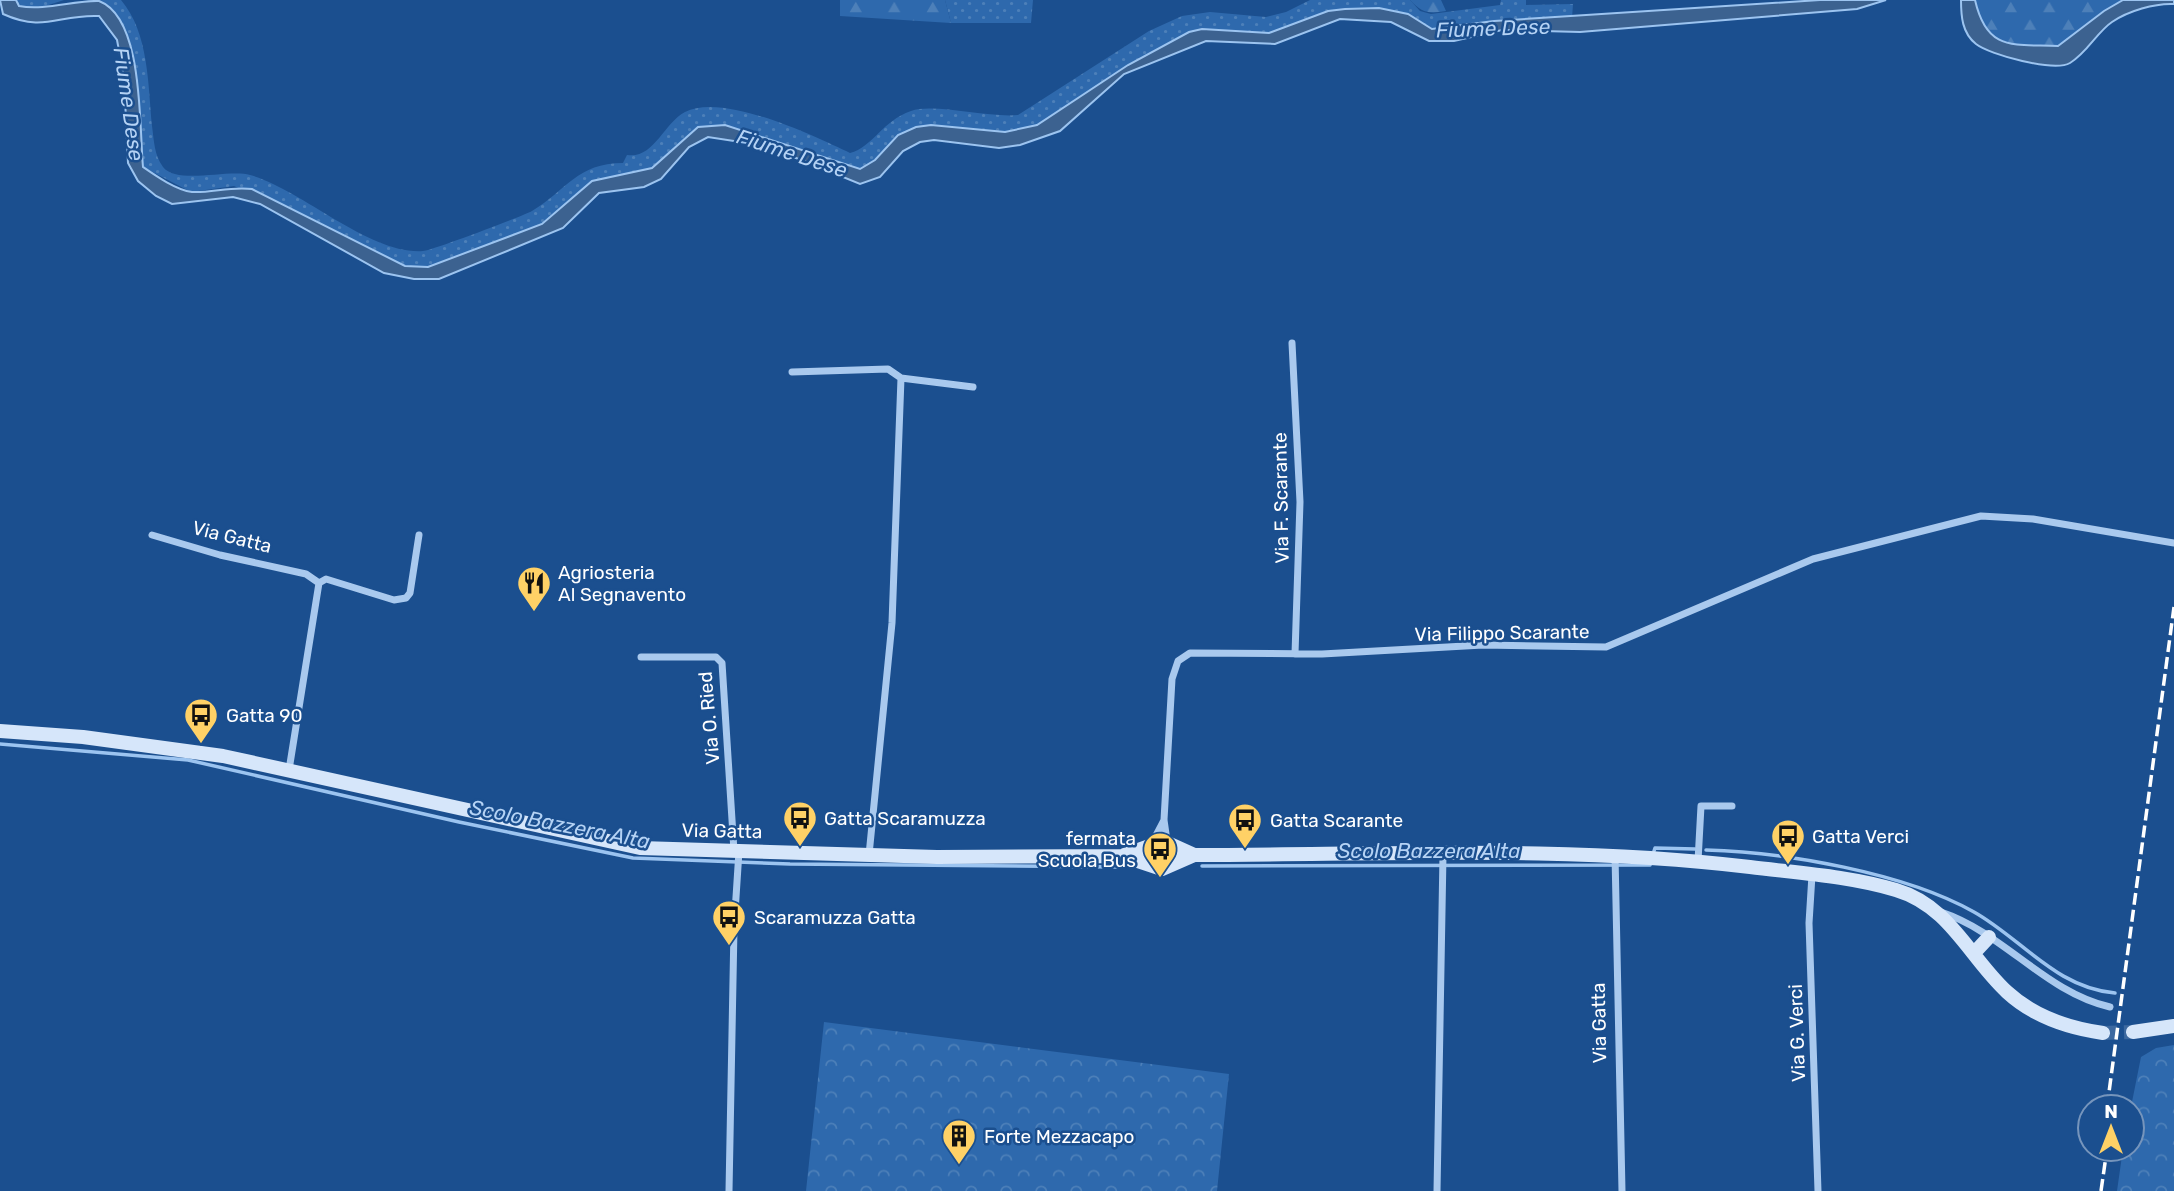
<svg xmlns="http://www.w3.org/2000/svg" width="2174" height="1191" font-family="Rubik,sans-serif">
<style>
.grass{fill:url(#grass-dots)}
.forest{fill:url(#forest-firs)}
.park{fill:url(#park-crowns)}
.water{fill:#3c6290;stroke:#9cc4f0;stroke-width:2}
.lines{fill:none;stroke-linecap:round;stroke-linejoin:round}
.stream{stroke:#9cc4f0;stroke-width:3.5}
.secondary-tunnel{stroke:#3d69a0;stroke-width:14;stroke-dasharray:14 7;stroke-linecap:butt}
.street{stroke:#a9c9ee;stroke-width:7}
.secondary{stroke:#d6e6fa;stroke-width:14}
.rail{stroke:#fff;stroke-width:3.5;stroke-dasharray:12 5;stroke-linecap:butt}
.labels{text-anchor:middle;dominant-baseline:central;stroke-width:5;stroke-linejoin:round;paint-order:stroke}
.street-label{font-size:19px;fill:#fff;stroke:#1b4f8f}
.poi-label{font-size:19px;fill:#fff;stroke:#1b4f8f;text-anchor:start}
.water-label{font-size:21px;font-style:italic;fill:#b5d3f5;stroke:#1b4f8f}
</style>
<defs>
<pattern id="grass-dots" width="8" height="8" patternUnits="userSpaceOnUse" patternTransform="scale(1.75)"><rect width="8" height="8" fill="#2e69ad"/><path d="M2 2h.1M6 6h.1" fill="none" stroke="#4d80b9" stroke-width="1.8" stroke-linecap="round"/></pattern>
<pattern id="forest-firs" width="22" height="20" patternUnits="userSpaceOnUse" patternTransform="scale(1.75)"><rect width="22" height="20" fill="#2e69ad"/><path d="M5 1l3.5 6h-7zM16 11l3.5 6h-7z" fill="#4d80b9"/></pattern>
<pattern id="park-crowns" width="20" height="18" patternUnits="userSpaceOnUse" patternTransform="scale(1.75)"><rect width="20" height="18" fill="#2e69ad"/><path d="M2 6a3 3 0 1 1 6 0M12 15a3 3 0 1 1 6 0" fill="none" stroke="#4d80b9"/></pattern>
</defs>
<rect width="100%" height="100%" fill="#1b4f8f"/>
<path class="grass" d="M16,0H64L36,9L19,6Z
M87,0H121C149,33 148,85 152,126C154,140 154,155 163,167C177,185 228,169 250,175C301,189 370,255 423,251C431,251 523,216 532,211C567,190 577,163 623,163L627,155C654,159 663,124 685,112C723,92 814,136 850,153C873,147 882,121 911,111C934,103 988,118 1018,115L1149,31L1182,16L1210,12L1266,17L1286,12L1310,0H1410L1420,11L1431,14L1500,5L1501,0H1526V5L1573,4L1572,18L1494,21L1432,29L1408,14L1379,8L1345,9L1269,33L1202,29L1189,32L1128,65L1037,125L1005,132L931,125L898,135L875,160L860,169L698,127L652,168L592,181L542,224L428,267L405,266L234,186L191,192L143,167L135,65L99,1Z
M945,0H1033L1031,23H951Z"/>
<path class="forest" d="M840,0H945L951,23L840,16Z
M1410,0H1441L1446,11C1429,14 1422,13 1410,0Z
M1975,0H2123L2104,11L2059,46C2013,44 1987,53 1975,0Z"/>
<path class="park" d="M824,1022L1229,1074L1217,1191H806Z
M2174,1045V1191H2117L2123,1149H2132L2131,1107L2141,1057L2156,1048Z"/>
<path class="water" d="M0,0H16L19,6C45,11 75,0 99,1C144,18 139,126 143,167C156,176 176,190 192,192C212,193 231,186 252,189L405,266L428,267L542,224L592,181L652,168L698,127L725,125L860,169L875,160L898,135L916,127L931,125L1005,132L1037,125L1128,65L1189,32L1202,29L1269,33L1328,11L1345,9L1379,8L1408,14L1432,29L1494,21L1820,0H1886L1857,9L1580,32L1502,30L1454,41H1429L1391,22L1340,19L1275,44L1206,41L1124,74L1060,131L1020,145L999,148L934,140L920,142L903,151L880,177L860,184L799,159L747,143L708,137L689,147L661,179L644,187L599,193L563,228L439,279H414L384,273L260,204L233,197L172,204L156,196L138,181L128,163L124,77L117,40L99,16C58,14 45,33 3,14Z
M1961,0H1975C1987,52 2013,44 2058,46L2104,11L2123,0H2174V4C2155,3 2128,11 2112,22C2097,32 2087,53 2070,63C2054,72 1990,55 1976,44C1962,33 1961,16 1961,0Z"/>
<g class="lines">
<path class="stream" d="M0,744L188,760L459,822L633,858L790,864L1121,867
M1706,850C1785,852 1905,873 1974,912C2022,939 2056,988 2115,993
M1654,851L1655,848L1695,849
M1202,866L1650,865L1651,861"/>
<path class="secondary-tunnel" d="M2103,1033L2133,1032"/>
<path class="street" d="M1292,343L1300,502L1295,654
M792,372L888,369L901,378L973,387
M152,535L220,555L306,574L319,583L289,770
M319,583L326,579L394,600L406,598L410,593L419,535
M641,657H716L722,663L734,851
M1167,841L1164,820L1172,679L1178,661L1190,653L1322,654L1483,645L1606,647L1813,559L1981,516L2033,519L2174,543
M1152,843L1164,820
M869,855L892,623L901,378
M1615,855L1622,1191
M1698,861L1701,806H1732
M1812,875L1809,923L1818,1191
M1941,912C2004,933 2045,992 2110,1007
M729,1191L734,928L739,851
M1437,1191L1443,855"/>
<path class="secondary" d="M0,731L83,737L223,756L640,848L937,857L1123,856L1162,869L1194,855
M1124,855L1163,841L1194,855C1379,855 1566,845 1750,867C1798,873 1849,876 1896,890C1950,906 1969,957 2007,992C2034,1017 2068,1028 2103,1033
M1975,952L1989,937
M2133,1032L2174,1026"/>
<path class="rail" d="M2107,1107L2174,607
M2101,1191L2107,1149"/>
</g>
<defs>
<g id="restaurant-pin" transform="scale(1.75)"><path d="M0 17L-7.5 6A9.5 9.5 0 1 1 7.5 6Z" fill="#ffd166" stroke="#1b4f8f"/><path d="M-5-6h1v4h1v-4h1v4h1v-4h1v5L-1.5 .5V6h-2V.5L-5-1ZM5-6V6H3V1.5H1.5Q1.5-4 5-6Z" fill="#111"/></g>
<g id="bus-pin" transform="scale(1.75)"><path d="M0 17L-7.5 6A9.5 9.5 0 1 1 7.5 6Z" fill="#ffd166" stroke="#1b4f8f"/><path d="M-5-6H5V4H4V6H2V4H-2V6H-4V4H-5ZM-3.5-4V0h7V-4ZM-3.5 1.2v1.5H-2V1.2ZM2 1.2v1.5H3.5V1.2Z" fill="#111"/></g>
<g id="building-pin" transform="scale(1.75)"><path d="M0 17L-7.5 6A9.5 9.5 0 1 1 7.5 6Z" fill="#ffd166" stroke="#1b4f8f"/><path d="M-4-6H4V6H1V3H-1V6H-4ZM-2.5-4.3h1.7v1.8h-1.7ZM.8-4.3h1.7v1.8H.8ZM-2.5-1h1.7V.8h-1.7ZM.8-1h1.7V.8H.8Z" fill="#111"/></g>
</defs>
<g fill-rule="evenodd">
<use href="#restaurant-pin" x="534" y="583"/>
<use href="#bus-pin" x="201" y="715"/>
<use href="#bus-pin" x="800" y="818"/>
<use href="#bus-pin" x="1245" y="820"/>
<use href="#bus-pin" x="1788" y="836"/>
<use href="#bus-pin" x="1160" y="849"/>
<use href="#bus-pin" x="729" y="917"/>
<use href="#building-pin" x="959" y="1136"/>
</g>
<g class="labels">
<g class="street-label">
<text transform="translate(1281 498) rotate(-91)">Via F. Scarante</text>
<text transform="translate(232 537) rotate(14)">Via Gatta</text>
<text transform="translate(1502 633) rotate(-1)">Via Filippo Scarante</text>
<text transform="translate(709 718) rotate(-95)">Via O. Ried</text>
<text transform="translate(722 831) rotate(1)">Via Gatta</text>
<text transform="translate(1599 1023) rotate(-91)">Via Gatta</text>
<text transform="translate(1797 1033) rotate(-92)">Via G. Verci</text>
</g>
<g class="poi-label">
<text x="558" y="572">Agriosteria<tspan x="558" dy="22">Al Segnavento</tspan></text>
<text x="226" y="715">Gatta 90</text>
<text x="824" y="818">Gatta Scaramuzza</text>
<text x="1270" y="820">Gatta Scarante</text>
<text x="1812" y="836">Gatta Verci</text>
<text x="1136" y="838" text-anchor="end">fermata<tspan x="1136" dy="22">Scuola Bus</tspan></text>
<text x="754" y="917">Scaramuzza Gatta</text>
<text x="984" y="1136">Forte Mezzacapo</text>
</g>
<g class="water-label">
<text transform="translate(1493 28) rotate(-2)">Fiume Dese</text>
<text transform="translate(129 104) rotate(82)">Fiume Dese</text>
<text transform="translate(792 153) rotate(18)">Fiume Dese</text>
<text transform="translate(560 824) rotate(11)">Scolo Bazzera Alta</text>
<text x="1429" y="850">Scolo Bazzera Alta</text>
</g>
</g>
<g transform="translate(2111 1128)"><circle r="33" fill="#1b4f8f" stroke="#7695bc" stroke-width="2"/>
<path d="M0-5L12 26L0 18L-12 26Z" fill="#ffd166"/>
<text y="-10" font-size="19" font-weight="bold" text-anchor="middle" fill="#ffffff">N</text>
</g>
</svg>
